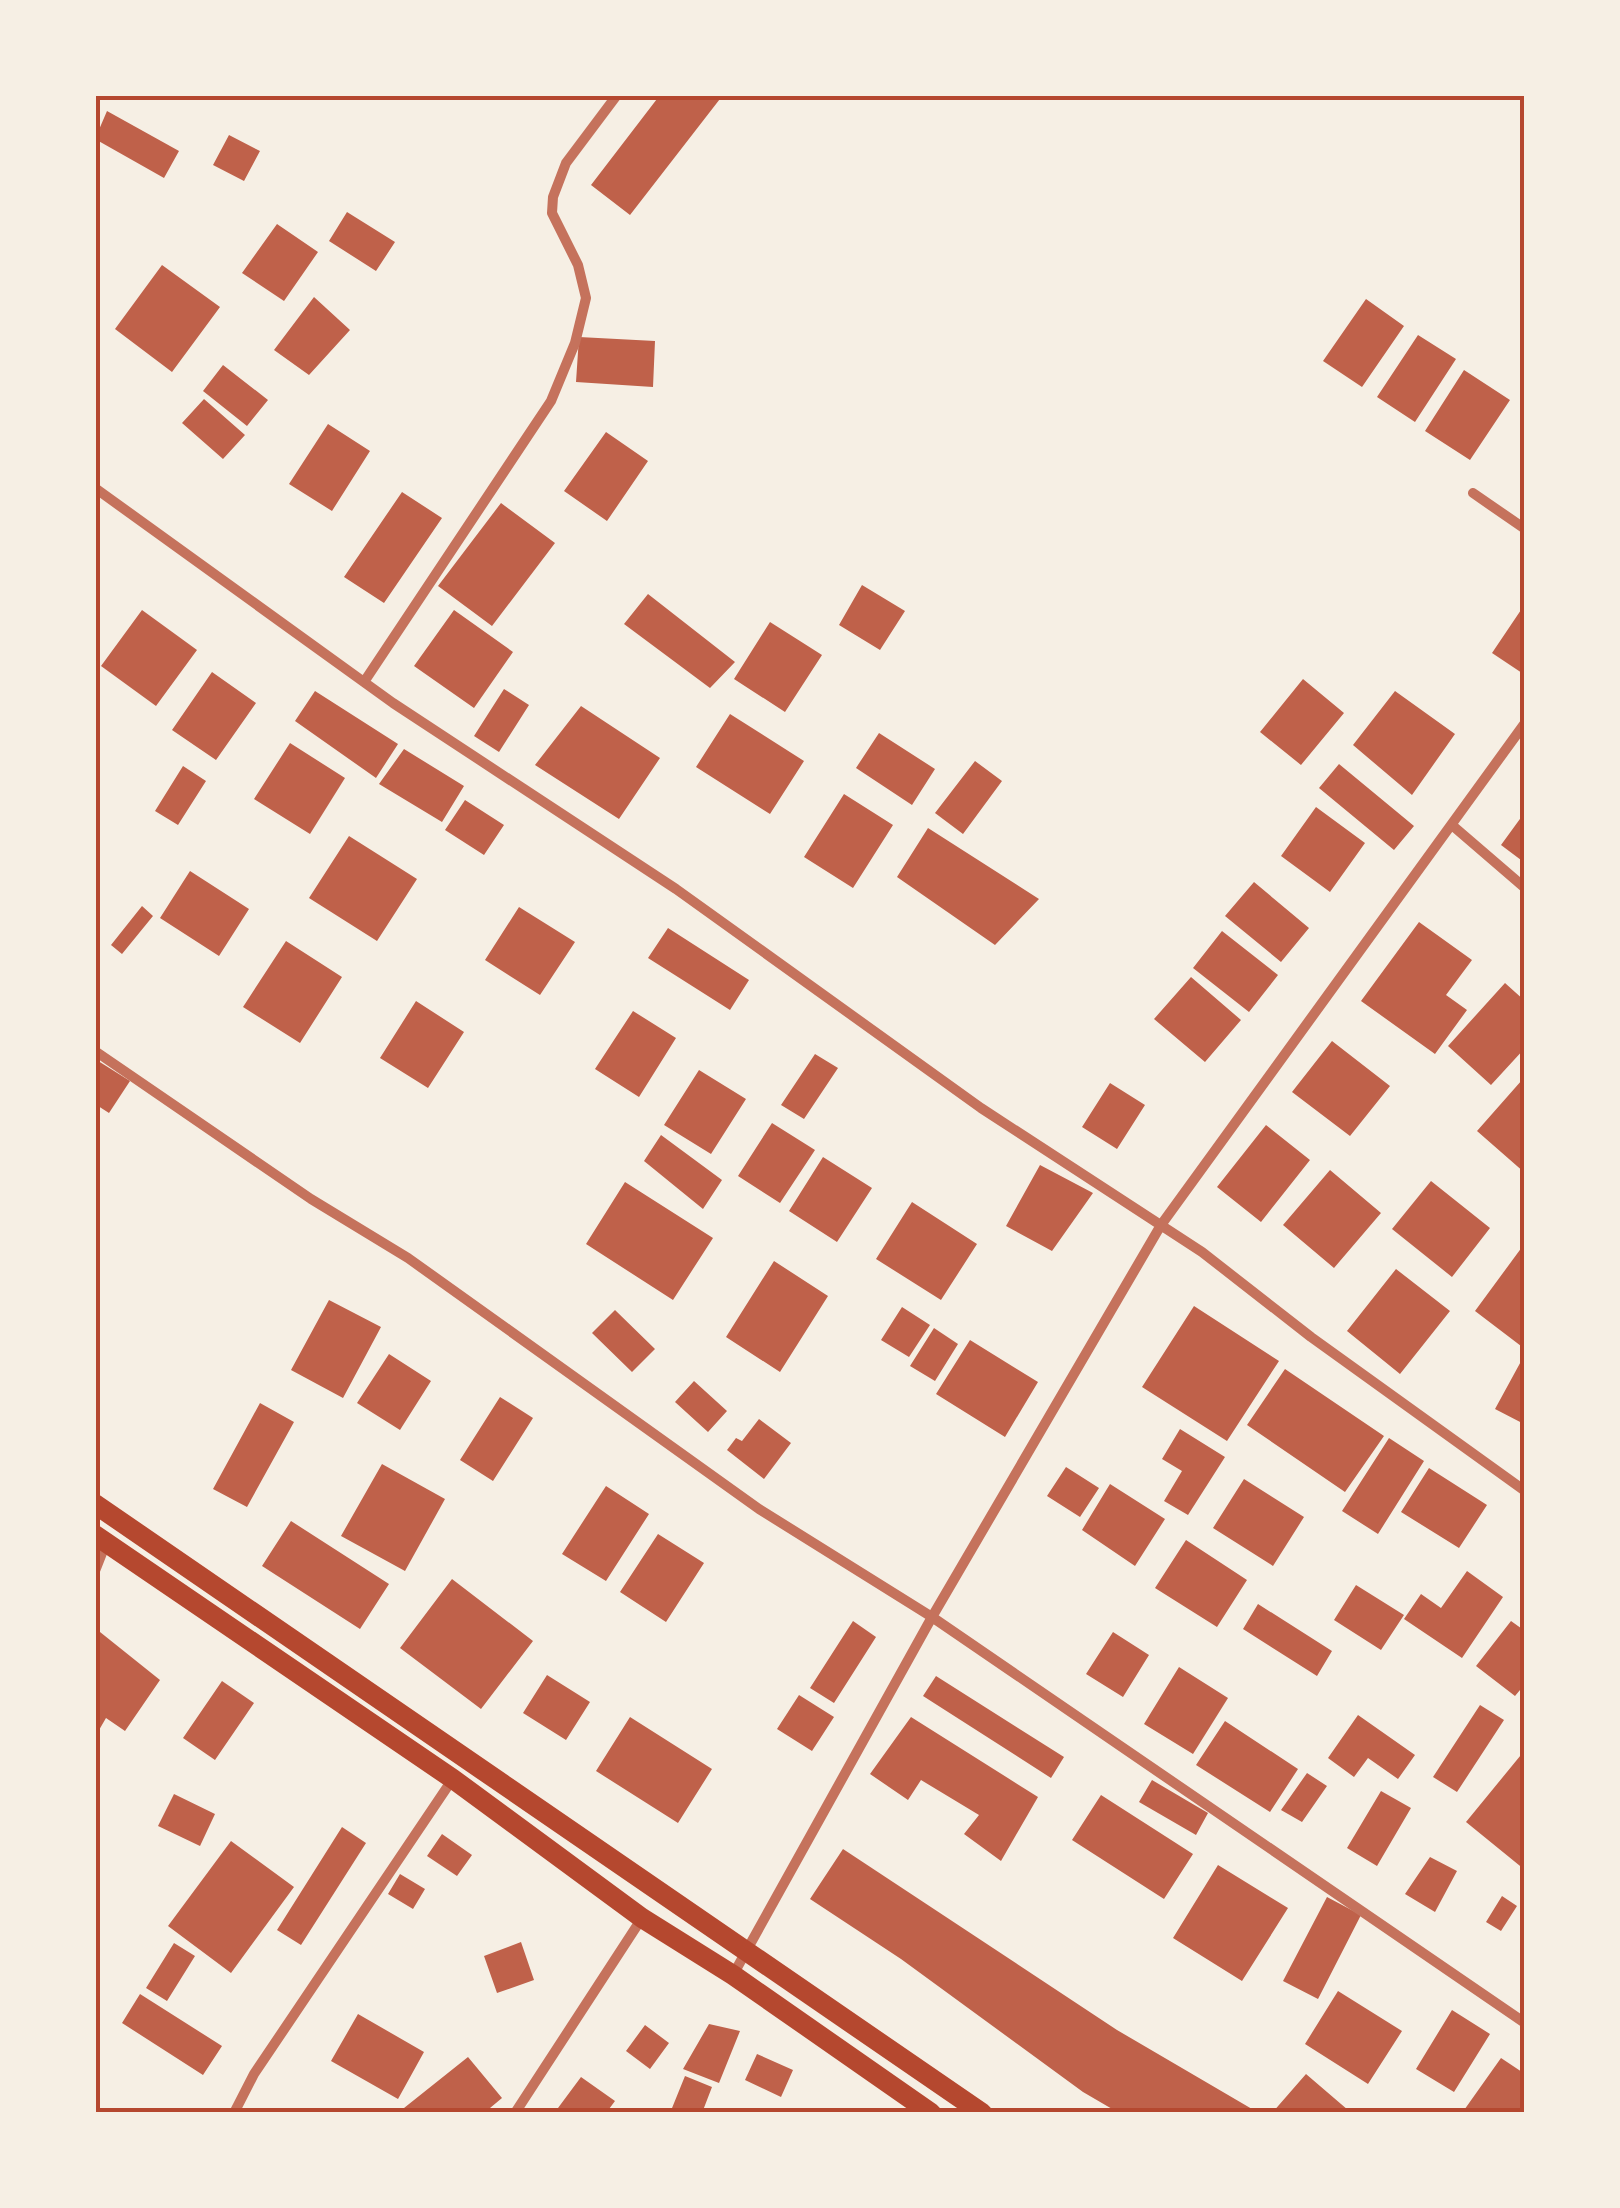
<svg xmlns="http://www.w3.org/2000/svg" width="1620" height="2208" font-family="Signika,sans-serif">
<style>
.building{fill:#bf614a}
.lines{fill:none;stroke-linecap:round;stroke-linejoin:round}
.minor{stroke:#c5725c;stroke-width:10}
.secondary{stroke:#b5482f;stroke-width:20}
.neatline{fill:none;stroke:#b5482f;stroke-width:4}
</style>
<rect width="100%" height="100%" fill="#f6efe4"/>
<path class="building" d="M660,95H723L630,215L591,185Z
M107,111L179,151L164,178L95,139Z
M229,135L260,151L244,181L213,165Z
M347,212L395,242L376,271L329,241Z
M277,224L318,252L284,301L242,273Z
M162,265L220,307L172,372L115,329Z
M314,297L350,330L309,375L274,350Z
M1366,299L1404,326L1362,387L1323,361Z
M1418,335L1456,359L1415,422L1377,397Z
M579,337L655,341L653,387L576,382Z
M223,365L268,400L247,426L203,391Z
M1464,370L1510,400L1470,460L1425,431Z
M204,399L245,435L223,459L182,423Z
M328,424L370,451L332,511L289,484Z
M606,432L648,461L607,521L564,491Z
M402,492L442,518L384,603L344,577Z
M501,503L555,543L492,626L438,586Z
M862,585L905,611L880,650L839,625Z
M648,594L735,662L710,688L624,624Z
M1525,604V675L1492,653Z
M142,610L197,650L156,706L101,666Z
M454,610L513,652L474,708L414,666Z
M770,622L822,655L785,712L734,679Z
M212,672L256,703L216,760L172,730Z
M1303,679L1344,713L1301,765L1260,732Z
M504,689L529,705L499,752L474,736Z
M315,691L398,744L376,778L295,721Z
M1395,691L1455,734L1412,795L1353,745Z
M581,706L660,758L619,819L535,765Z
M730,714L804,761L770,814L696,767Z
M879,733L935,769L912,805L856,768Z
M290,743L345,778L310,834L254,799Z
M404,749L464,786L442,822L379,784Z
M975,761L1002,781L963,834L935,813Z
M1339,764L1414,826L1394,850L1319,788Z
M183,766L206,781L178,825L155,811Z
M844,794L893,825L853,888L804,857Z
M465,800L504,825L484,855L445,830Z
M1316,807L1365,843L1330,892L1281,856Z
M1525,812V863L1501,845Z
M928,828L1039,899L995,945L897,877Z
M349,836L417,879L377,941L309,898Z
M190,871L249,909L219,956L160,918Z
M1254,882L1309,928L1281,962L1225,916Z
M142,906L153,916L122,954L111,945Z
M519,907L575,942L540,995L485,960Z
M1419,922L1472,960L1446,995L1467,1010L1435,1054L1361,1001Z
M668,928L749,980L730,1010L648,958Z
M1222,931L1278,975L1249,1012L1193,968Z
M286,941L342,977L300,1043L243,1007Z
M1191,977L1241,1020L1205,1062L1154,1019Z
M1505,983L1525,1001V1048L1491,1085L1448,1046Z
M416,1001L464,1032L428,1088L380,1058Z
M633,1011L676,1038L639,1097L595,1069Z
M1332,1041L1390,1086L1350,1136L1292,1092Z
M815,1054L838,1068L804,1119L781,1105Z
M95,1059L130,1081L109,1113L95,1104Z
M699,1070L746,1099L711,1154L664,1125Z
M1522,1080L1525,1082V1173L1477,1131Z
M1110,1083L1145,1105L1117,1149L1082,1127Z
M772,1123L815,1150L780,1203L738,1176Z
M1266,1125L1310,1160L1261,1222L1217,1187Z
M661,1135L722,1180L703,1209L644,1161Z
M823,1157L872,1188L837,1242L789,1211Z
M1040,1165L1093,1193L1052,1251L1006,1226Z
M1330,1170L1381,1213L1334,1268L1283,1225Z
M1431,1181L1490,1228L1452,1277L1392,1229Z
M625,1182L713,1238L673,1300L586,1244Z
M912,1202L977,1244L941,1300L876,1259Z
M1525,1243V1341L1521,1346L1475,1311Z
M774,1261L828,1296L780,1372L726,1337Z
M1396,1269L1450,1311L1400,1374L1347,1331Z
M329,1300L381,1327L343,1398L291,1370Z
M1194,1306L1279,1361L1227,1441L1142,1387Z
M902,1307L930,1325L909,1357L881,1340Z
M615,1310L655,1349L632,1372L592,1333Z
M934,1328L958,1344L935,1381L910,1366Z
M970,1340L1038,1382L1005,1437L936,1394Z
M389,1354L431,1381L400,1430L357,1403Z
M1525,1354V1422L1524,1424L1495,1409Z
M1285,1369L1384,1436L1345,1492L1247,1425Z
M694,1381L727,1411L708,1432L675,1402Z
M500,1397L533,1418L493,1481L460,1460Z
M260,1403L294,1422L247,1507L213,1489Z
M759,1419L791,1443L764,1479L727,1450L736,1438L742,1441Z
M1180,1429L1225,1457L1188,1515L1164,1501L1182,1471L1162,1459Z
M1389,1438L1424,1461L1378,1534L1342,1511Z
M382,1464L445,1499L405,1571L341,1536Z
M1066,1467L1099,1488L1080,1517L1047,1496Z
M1429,1468L1487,1505L1459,1548L1401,1512Z
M1244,1479L1304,1517L1273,1566L1213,1528Z
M1110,1484L1165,1519L1135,1566L1082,1530Z
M606,1486L649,1514L606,1581L562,1554Z
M291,1521L389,1584L360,1629L262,1566Z
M658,1534L704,1563L666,1622L620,1592Z
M1186,1540L1247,1580L1217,1627L1155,1588Z
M1467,1571L1503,1597L1462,1658L1404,1619L1421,1594L1441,1608Z
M452,1579L533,1641L481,1709L400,1648Z
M1356,1585L1404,1615L1381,1650L1334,1620Z
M1258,1604L1332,1651L1317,1676L1243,1629Z
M853,1621L876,1637L834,1703L810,1688Z
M1511,1621L1525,1631V1684L1515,1696L1476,1666Z
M95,1628L160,1680L125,1731L106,1718L95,1737Z
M1113,1632L1149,1655L1123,1697L1086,1674Z
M1179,1667L1228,1698L1193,1754L1144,1724Z
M547,1675L590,1702L566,1740L523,1713Z
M936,1676L1064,1757L1051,1778L923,1696Z
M222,1681L254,1703L215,1760L183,1738Z
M799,1695L834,1717L812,1751L777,1729Z
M1480,1705L1504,1720L1457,1792L1433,1777Z
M1358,1715L1415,1755L1398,1779L1368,1758L1354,1777L1328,1758Z
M630,1717L712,1769L678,1823L596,1771Z
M911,1717L1038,1797L1001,1861L964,1834L979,1815L921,1780L908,1800L870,1774Z
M1225,1721L1298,1769L1270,1812L1196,1765Z
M1525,1750V1870L1466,1822Z
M1307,1773L1327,1786L1302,1822L1281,1810Z
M1152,1780L1208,1813L1196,1835L1139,1802Z
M1381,1791L1411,1808L1377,1866L1347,1848Z
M174,1794L215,1814L200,1846L158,1826Z
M1101,1795L1193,1854L1164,1899L1072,1840Z
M342,1827L366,1843L301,1945L277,1930Z
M442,1834L472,1855L457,1876L427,1856Z
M231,1841L294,1887L231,1973L168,1926Z
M843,1849L1117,2030L1252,2109L1119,2113L1083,2092L901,1959L810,1899Z
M1430,1857L1457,1871L1435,1912L1405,1894Z
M1218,1865L1288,1908L1242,1981L1173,1938Z
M400,1874L425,1889L413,1909L388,1894Z
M1502,1896L1517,1906L1501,1931L1486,1922Z
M1327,1897L1361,1915L1318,1999L1283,1981Z
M521,1942L534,1980L497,1993L484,1956Z
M174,1943L195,1956L167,2001L146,1988Z
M1338,1991L1402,2031L1368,2084L1305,2044Z
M140,1994L222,2046L203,2075L122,2023Z
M1452,2010L1490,2034L1454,2092L1416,2069Z
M358,2014L424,2052L398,2099L331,2061Z
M709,2024L740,2031L719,2083L683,2069Z
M645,2025L669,2043L650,2069L626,2051Z
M757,2054L793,2070L781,2097L745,2080Z
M468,2057L502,2098L484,2113H407L404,2108Z
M1501,2058L1525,2074V2106L1520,2113H1462Z
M1306,2074L1348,2110L1345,2113H1272Z
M685,2076L712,2087L702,2113H670Z
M581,2077L615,2101L606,2113H565L558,2108Z"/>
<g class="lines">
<path class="minor" d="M95,488L393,703L676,889L981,1108L1202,1252L1311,1337L1525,1491
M1473,493L1525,529
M364,682L551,401L575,343L586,298L578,265L552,213L553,197L566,163L617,95
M1453,826L1525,888
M95,1051L311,1199L408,1258L759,1509L932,1617L1525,2023
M95,1571L106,1543
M733,1975L932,1617L1161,1225L1525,723
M234,2113L254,2074L452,1780
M515,2113L642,1918"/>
<path class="secondary" d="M95,1504L982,2113
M95,1535L453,1779L642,1918L733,1975L931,2113"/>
</g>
<rect width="1620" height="2208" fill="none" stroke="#f6efe4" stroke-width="195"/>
<rect x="98" y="98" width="1424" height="2012" class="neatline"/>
</svg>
